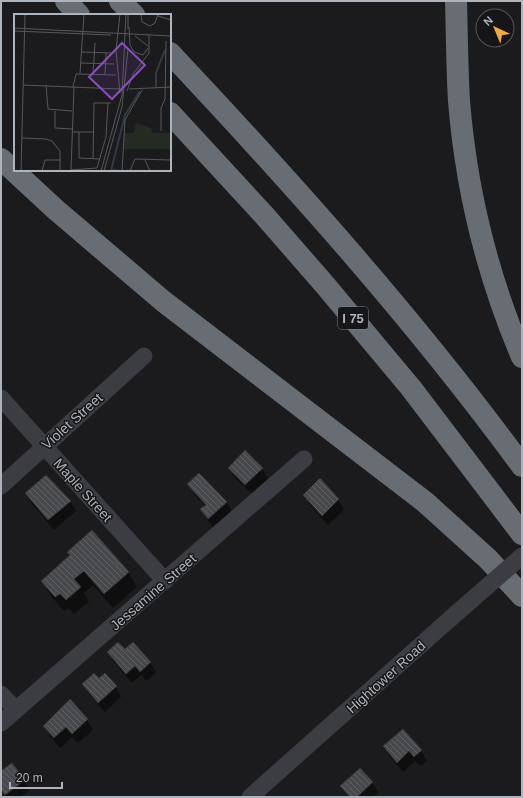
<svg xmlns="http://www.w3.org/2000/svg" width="523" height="798" font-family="Arial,sans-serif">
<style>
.shadow{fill:#0007}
.building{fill:url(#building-back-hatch);stroke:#353539}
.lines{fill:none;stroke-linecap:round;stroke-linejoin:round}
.minor{stroke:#3c3d42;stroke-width:17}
.highway{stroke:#686c73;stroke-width:22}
.minor-bridge{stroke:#3c3d42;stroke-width:17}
.labels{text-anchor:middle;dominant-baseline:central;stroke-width:3;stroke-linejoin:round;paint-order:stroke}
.shield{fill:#161618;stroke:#80848b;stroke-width:1}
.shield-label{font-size:13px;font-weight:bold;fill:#aeb3bc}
.street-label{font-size:14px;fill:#aeb3bc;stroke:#161618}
.inset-river{fill:none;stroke:#313b41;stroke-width:2}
.inset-road{fill:none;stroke:#56585d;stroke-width:1}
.view{fill:#884ebe;fill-opacity:0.15;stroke:#884ebe;stroke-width:2}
.inset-edge{fill:none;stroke:#aeb3bc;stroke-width:2}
</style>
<defs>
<pattern id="building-back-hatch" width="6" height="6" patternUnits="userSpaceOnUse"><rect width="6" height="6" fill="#48494d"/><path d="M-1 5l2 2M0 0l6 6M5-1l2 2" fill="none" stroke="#606165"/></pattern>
</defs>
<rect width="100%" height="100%" fill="#1b1b1d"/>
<path class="shadow" d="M229,468L262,469L268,478L252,494L235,478Z
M320,479L338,500L344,510L328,525L310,505L304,495Z
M189,484L227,502L232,512L214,528L207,520L201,510L205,506L194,494Z
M26,494L70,501L76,511L54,530L32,504Z
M68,552L128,572L137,587L113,608L93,585L84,593L89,602L74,614L69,608L64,611L51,596L42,581L70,556Z
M124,651L150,662L156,672L147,681L141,675L132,683L114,662L108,652Z
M99,679L116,687L121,697L105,712L89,694L83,684Z
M70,701L87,720L93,730L78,743L72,737L60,748L50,736L45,726Z
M402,730L421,751L427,761L420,766L415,761L403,772L390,757L384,747Z
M1,773L24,780L30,790L20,797H6L1,791Z
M372,782L378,792L373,797H348L341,786Z"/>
<path class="building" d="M245,450L263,468L245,485L228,468Z
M199,473L227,502L208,519L200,509L206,505L187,484Z
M46,475L71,501L48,520L25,493Z
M320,478L339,499L322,516L303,495Z
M92,530L129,572L104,594L84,571L74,579L81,587L66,600L60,594L55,597L41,581L70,555L67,552Z
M118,642L125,649L133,642L151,662L140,672L135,666L126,674L107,652Z
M94,673L99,678L105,673L117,686L98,703L82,684Z
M70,699L88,719L72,734L66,727L54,738L43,726Z
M403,729L422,750L414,757L409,751L397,763L383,746Z
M12,763L25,780L5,795L1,790V771Z
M360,768L373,782L357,797H350L340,786Z"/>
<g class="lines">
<path class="minor" d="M1,398L165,581
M1,486L144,356
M1,694L16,710
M1,723L304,459
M250,797L451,618"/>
<path class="highway" d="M66,1L79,15
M120,1L134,15
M456,1C457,34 457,68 459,101C466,188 488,277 522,357
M170,53C294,185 415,320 522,466
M170,113L264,215L325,285L411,388L522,534
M1,159L55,209L163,301L425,502L488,559L522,596"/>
<path class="minor-bridge" d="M451,618L522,556"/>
</g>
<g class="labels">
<rect class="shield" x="338" y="307" width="30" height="22" rx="3"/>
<g class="shield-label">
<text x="353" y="318">I 75</text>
</g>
<g class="street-label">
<text transform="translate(72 421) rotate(-42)">Violet Street</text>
<text transform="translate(83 490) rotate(48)">Maple Street</text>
<text transform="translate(153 592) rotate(-41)">Jessamine Street</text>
<text transform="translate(386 677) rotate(-42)">Hightower Road</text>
</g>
</g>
<g transform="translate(14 14)">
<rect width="157" height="157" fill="#1b1b1d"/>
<path d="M122,109L137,114L139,119H157V135H110V119H120Z" fill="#232b23"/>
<path class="inset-river" d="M142,73V59L151,36M97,157L111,101L126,77"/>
<path class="inset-road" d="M106,0L102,36L106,79M127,0L128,8L136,12L141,9L144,0M144,2L157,6M115,13L116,31L120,38L129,41L134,34M0,14L157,22M114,15V0M0,17L97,21M121,22L134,32M68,38L97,39M67,49L100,50M66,59L70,0M79,60L81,29M91,61L92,39M9,71L106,75M32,71L34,95L58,97M59,73L62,60L102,61M115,75L157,73M113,77L119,60L135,39V21M41,97V114L58,115M147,117V94L151,85L152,27M58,118H80M65,118V144L86,145M8,124L32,125L38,127L46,137V157M79,145L80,89H97M131,146L136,157M57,156L83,154L92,123L94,89M57,156L60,73M99,156L113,157M7,157L11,0M28,157L31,146H46M87,157L108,81L112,0M90,157L108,93L114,35M108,157L111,106L128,76M116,157L121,145L157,146"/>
<path class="view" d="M108,29L131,51L98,85L75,63Z"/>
<rect width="157" height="157" class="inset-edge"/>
</g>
<rect width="523" height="798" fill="none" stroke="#aeb3bc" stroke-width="4"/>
<g transform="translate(495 28) rotate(316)"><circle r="19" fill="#161618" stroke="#53555a"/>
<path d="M0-3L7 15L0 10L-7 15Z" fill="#eca944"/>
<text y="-6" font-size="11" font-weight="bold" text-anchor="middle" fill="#aeb3bc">N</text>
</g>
<path d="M10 782v6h52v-6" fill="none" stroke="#aeb3bc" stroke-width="2"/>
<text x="16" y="782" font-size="12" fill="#aeb3bc" stroke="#161618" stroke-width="3" paint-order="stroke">20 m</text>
</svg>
